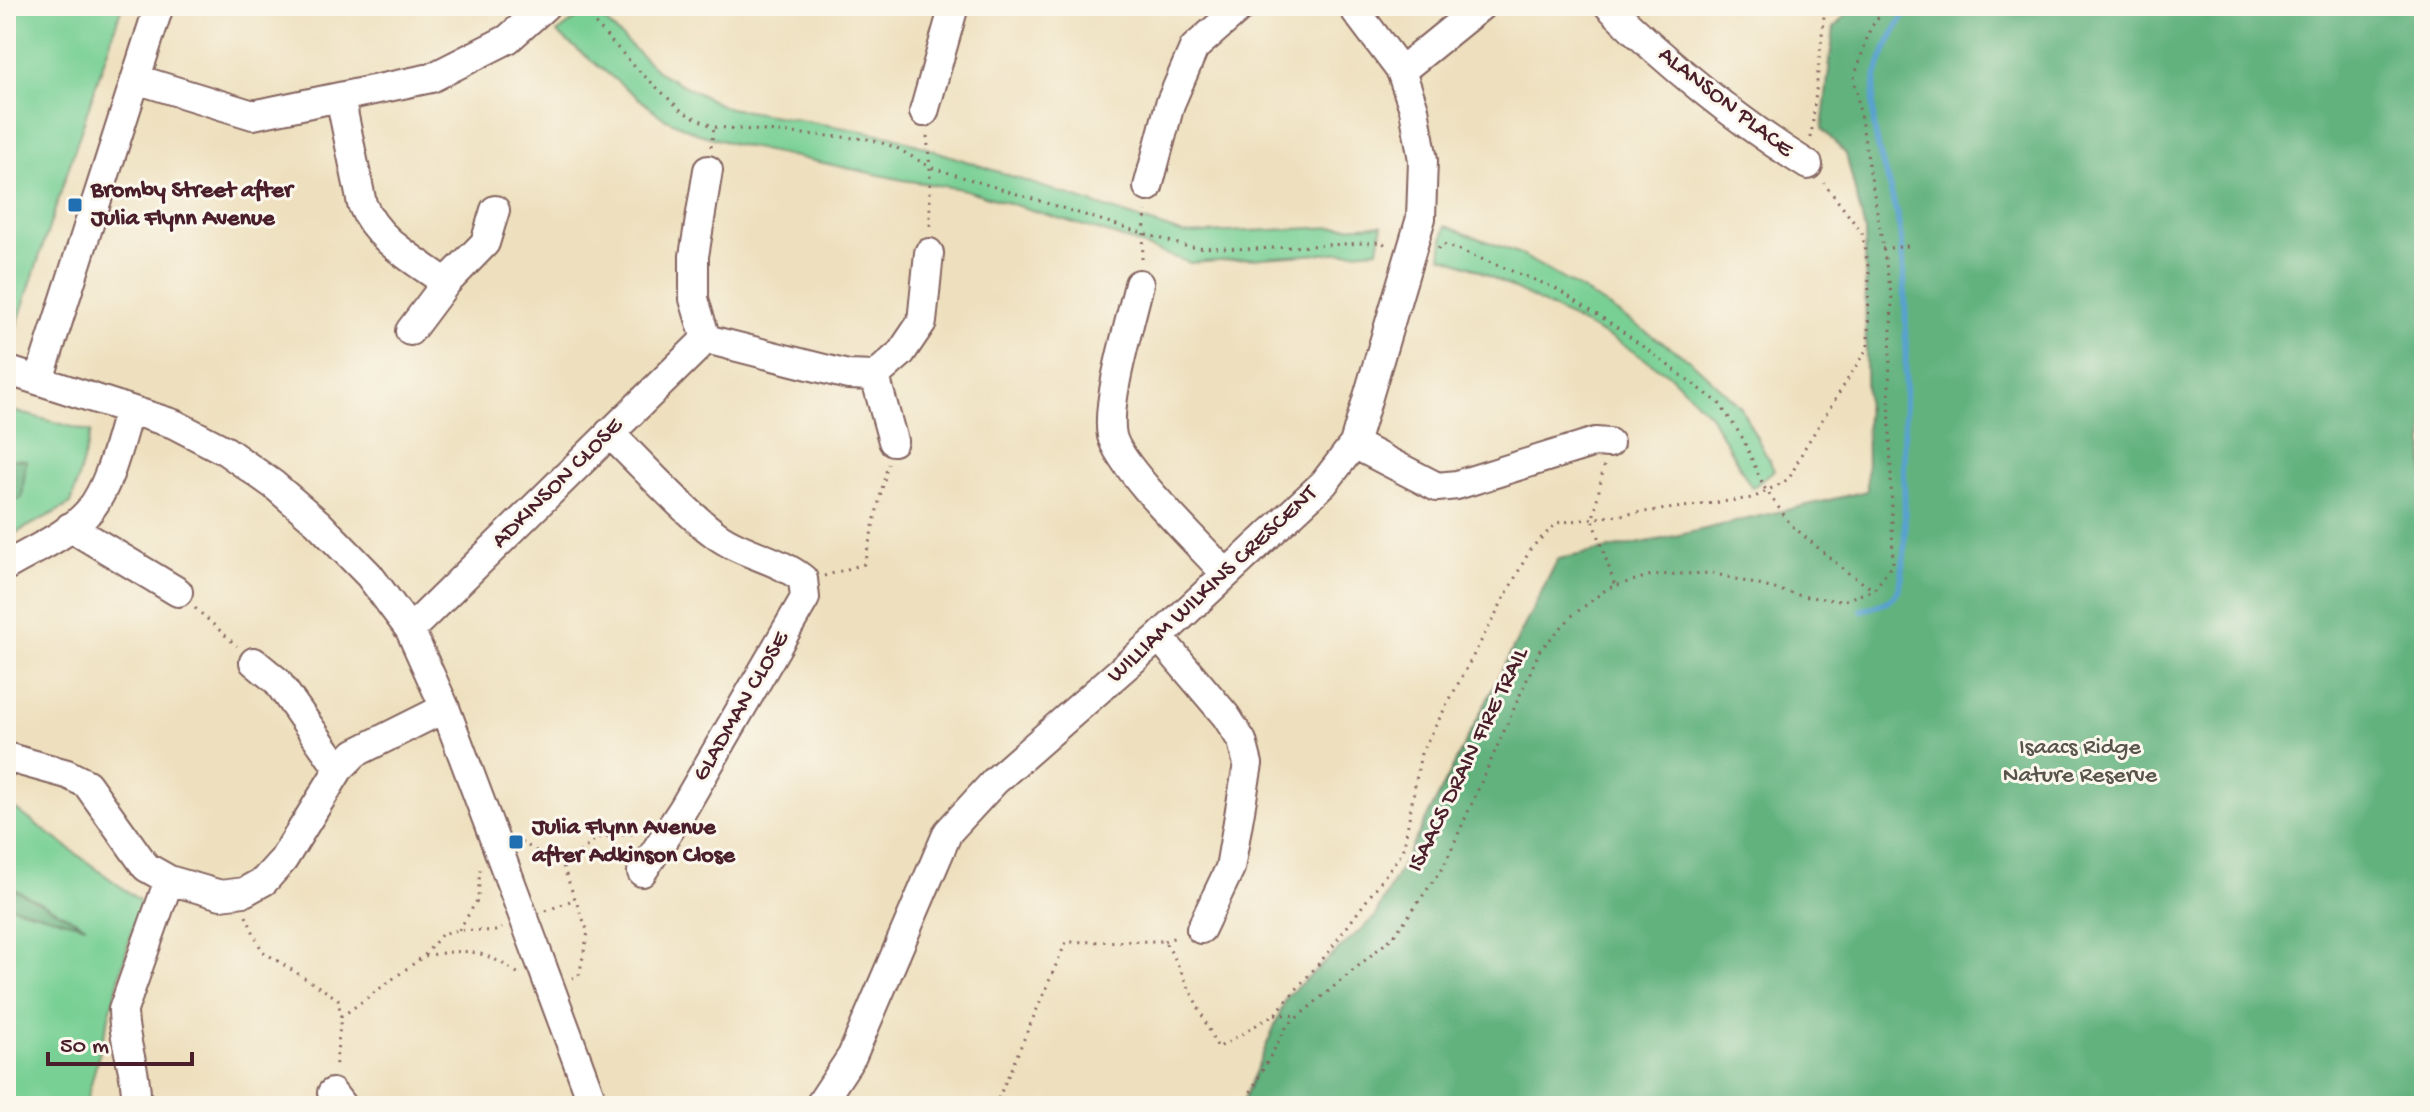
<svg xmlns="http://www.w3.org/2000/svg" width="2430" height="1112" font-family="'Gochi Hand',sans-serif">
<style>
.green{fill:#79d095;stroke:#627860;stroke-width:2}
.forest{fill:#62b27e;stroke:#566854;stroke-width:2}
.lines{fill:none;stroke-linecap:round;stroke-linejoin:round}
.stream{stroke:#59a1d0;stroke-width:6}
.minor-casing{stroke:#83635e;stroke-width:32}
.path{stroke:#83635e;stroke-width:3;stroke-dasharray:2 6;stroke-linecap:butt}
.minor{stroke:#fff;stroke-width:28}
.minor-bridge-casing{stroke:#83635e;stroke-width:32;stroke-linecap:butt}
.minor-bridge{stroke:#fff;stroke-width:28}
.poi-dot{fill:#1f6fb2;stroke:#fbf7ec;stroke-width:3}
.labels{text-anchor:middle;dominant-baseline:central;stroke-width:6;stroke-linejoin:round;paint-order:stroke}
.street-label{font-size:24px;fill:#4a1f2b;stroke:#fbf7ec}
.poi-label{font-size:24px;font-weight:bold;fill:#4a1f2b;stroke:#fbf7ec;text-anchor:start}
.park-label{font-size:24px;fill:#58544b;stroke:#fbf7ec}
</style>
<rect width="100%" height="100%" fill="#fbf7ec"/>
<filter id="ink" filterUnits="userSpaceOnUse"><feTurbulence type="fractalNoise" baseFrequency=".0125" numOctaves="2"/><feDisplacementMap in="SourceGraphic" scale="16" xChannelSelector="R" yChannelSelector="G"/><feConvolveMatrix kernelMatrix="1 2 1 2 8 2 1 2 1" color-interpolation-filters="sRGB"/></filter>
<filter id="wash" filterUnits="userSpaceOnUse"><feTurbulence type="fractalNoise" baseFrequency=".006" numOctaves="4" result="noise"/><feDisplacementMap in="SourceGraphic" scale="32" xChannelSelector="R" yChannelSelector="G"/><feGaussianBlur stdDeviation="1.8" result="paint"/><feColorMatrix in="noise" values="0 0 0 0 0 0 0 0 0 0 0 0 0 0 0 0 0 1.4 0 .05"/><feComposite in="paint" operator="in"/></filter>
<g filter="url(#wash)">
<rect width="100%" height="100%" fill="#eee0be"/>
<path class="green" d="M6,6H122L13,337L6,334Z
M591,8L660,73L724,107L891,136L1184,234L1382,225L1378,250L1190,263L1117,236L962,189L903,180L734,144L696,133L662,117L557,33Z
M1445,226L1518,253L1590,295L1691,361L1740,406L1774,470L1752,488L1710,415L1671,376L1620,343L1470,266L1441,256Z
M6,409L91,432L71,504L6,538Z
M6,802L140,901L85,1106H6Z"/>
<path class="forest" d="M1853,6H2424V1106H1241L1287,996L1374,918L1441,791L1558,559L1662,539L1867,491L1865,231L1846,154L1822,129L1834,28Z
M6,459L26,460L22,498L6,506Z
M6,885L86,926L6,905Z"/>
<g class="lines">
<path class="stream" d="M1862,610C1875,606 1891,604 1898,591C1908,568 1904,496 1904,469C1904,391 1910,310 1900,232C1894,188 1871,147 1873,101C1874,66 1892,35 1909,6"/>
</g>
</g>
<g filter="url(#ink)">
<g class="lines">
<g class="minor-casing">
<path id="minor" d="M1609,6C1665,62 1740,123 1808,165
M1401,71L1481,6
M136,79L253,115L431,78L508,39L545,6
M340,97L362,204C377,241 415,260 446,283
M924,112L954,6
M708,170L694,256V299L706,339L848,375L875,376L901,353L922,322L929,253
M1148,187L1170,104L1194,48L1242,6
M1139,284C1131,320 1105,403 1112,436C1119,467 1201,546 1226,574
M410,331L446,283L485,243L495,210
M6,370L174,424L226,451L274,485L318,523L369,575L410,630L445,708L509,878
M875,376L893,441
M39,380L159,6
M609,433C642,464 676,504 711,531C739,554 775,557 803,579L805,598L683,809L642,872
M1354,444L1437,487L1457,485L1595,442L1609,443
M70,527L178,592
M6,566C33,550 69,535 90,510C111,483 119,441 129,410
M410,630L706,339
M1159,637L1226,716L1242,741L1248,764L1230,868L1201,929
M254,662L277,681L339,769
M6,757L67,774L87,784L146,867L169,880L221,895L244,892L264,881L283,860L339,769L355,753L445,708
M542,966L594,1106
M332,1093L342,1106
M136,1106C138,1073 123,1043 123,1010L169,880
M819,1106L852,1056L948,832L995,781L1159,637L1324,483L1354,444L1421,218L1423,160L1414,109L1401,71L1352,6"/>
</g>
<path class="path" d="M579,6L636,68L683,112L714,127L868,139L895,147L930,167L1188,247L1254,249L1382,242L1387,246
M927,136L930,167V228
M1811,138L1824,16L1834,6
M711,147L714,127
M1438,249L1443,244L1555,288L1615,326L1719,403L1742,437L1764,487L1791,525L1848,573L1874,590
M1882,249L1908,246
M1142,259L1146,211
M1604,466L1593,519L1615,586
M824,576L864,564L888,464
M195,608L237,646
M521,842L563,866
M546,911L575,899L563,866L597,838L638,833
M246,916L262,951L338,999L341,1017L335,1070
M459,930L478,899L480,868
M1164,941L1179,936
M425,956C468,948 482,949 519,974
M572,978L579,976L588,932L575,899
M1275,1014L1299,1016
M341,1017L424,956L442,934L459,930L496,931L502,928
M995,1106L1066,942L1164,941L1173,955L1218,1048L1275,1014L1327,954L1403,851L1421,753L1531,548L1557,523L1753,498L1789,479L1804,449L1868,347L1869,272L1862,233L1824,183
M1243,1106L1287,1026L1394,936L1444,866L1540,650L1573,615L1608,588L1652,575L1712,573L1802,596L1841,601L1874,590L1893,563L1889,389L1892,299L1854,78L1870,29L1886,6"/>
<use href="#minor" class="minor"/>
<g class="minor-bridge-casing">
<path id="minor-bridge" d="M509,878L542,966"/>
</g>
<use href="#minor-bridge" class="minor-bridge"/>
</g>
</g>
<g class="poi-dot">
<rect x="67" y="197" width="16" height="16" rx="4"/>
<rect x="508" y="834" width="16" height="16" rx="4"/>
</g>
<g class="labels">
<g class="street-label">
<text transform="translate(1725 103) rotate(38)">ALANSON PLACE</text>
<text transform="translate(558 484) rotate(-45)">ADKINSON CLOSE</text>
<text transform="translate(1213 585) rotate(-43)">WILLIAM WILKINS CRESCENT</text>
<text transform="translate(742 707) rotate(-60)">GLADMAN CLOSE</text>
<text transform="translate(1469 760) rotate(-64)">ISAACS DRAIN FIRE TRAIL</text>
</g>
<g class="poi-label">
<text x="91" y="191">Bromby Street after<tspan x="91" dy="28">Julia Flynn Avenue</tspan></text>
<text x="532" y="828">Julia Flynn Avenue<tspan x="532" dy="28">after Adkinson Close</tspan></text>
</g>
<g class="park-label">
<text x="2080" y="748">Isaacs Ridge<tspan x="2080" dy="28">Nature Reserve</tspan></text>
</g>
</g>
<rect width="2430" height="1112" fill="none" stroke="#fbf7ec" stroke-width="32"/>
<path d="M48 1052v12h144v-12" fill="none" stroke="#4a1f2b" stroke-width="4"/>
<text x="60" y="1052" font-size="24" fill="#4a1f2b" stroke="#fbf7ec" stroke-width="6" paint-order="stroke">50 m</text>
</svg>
